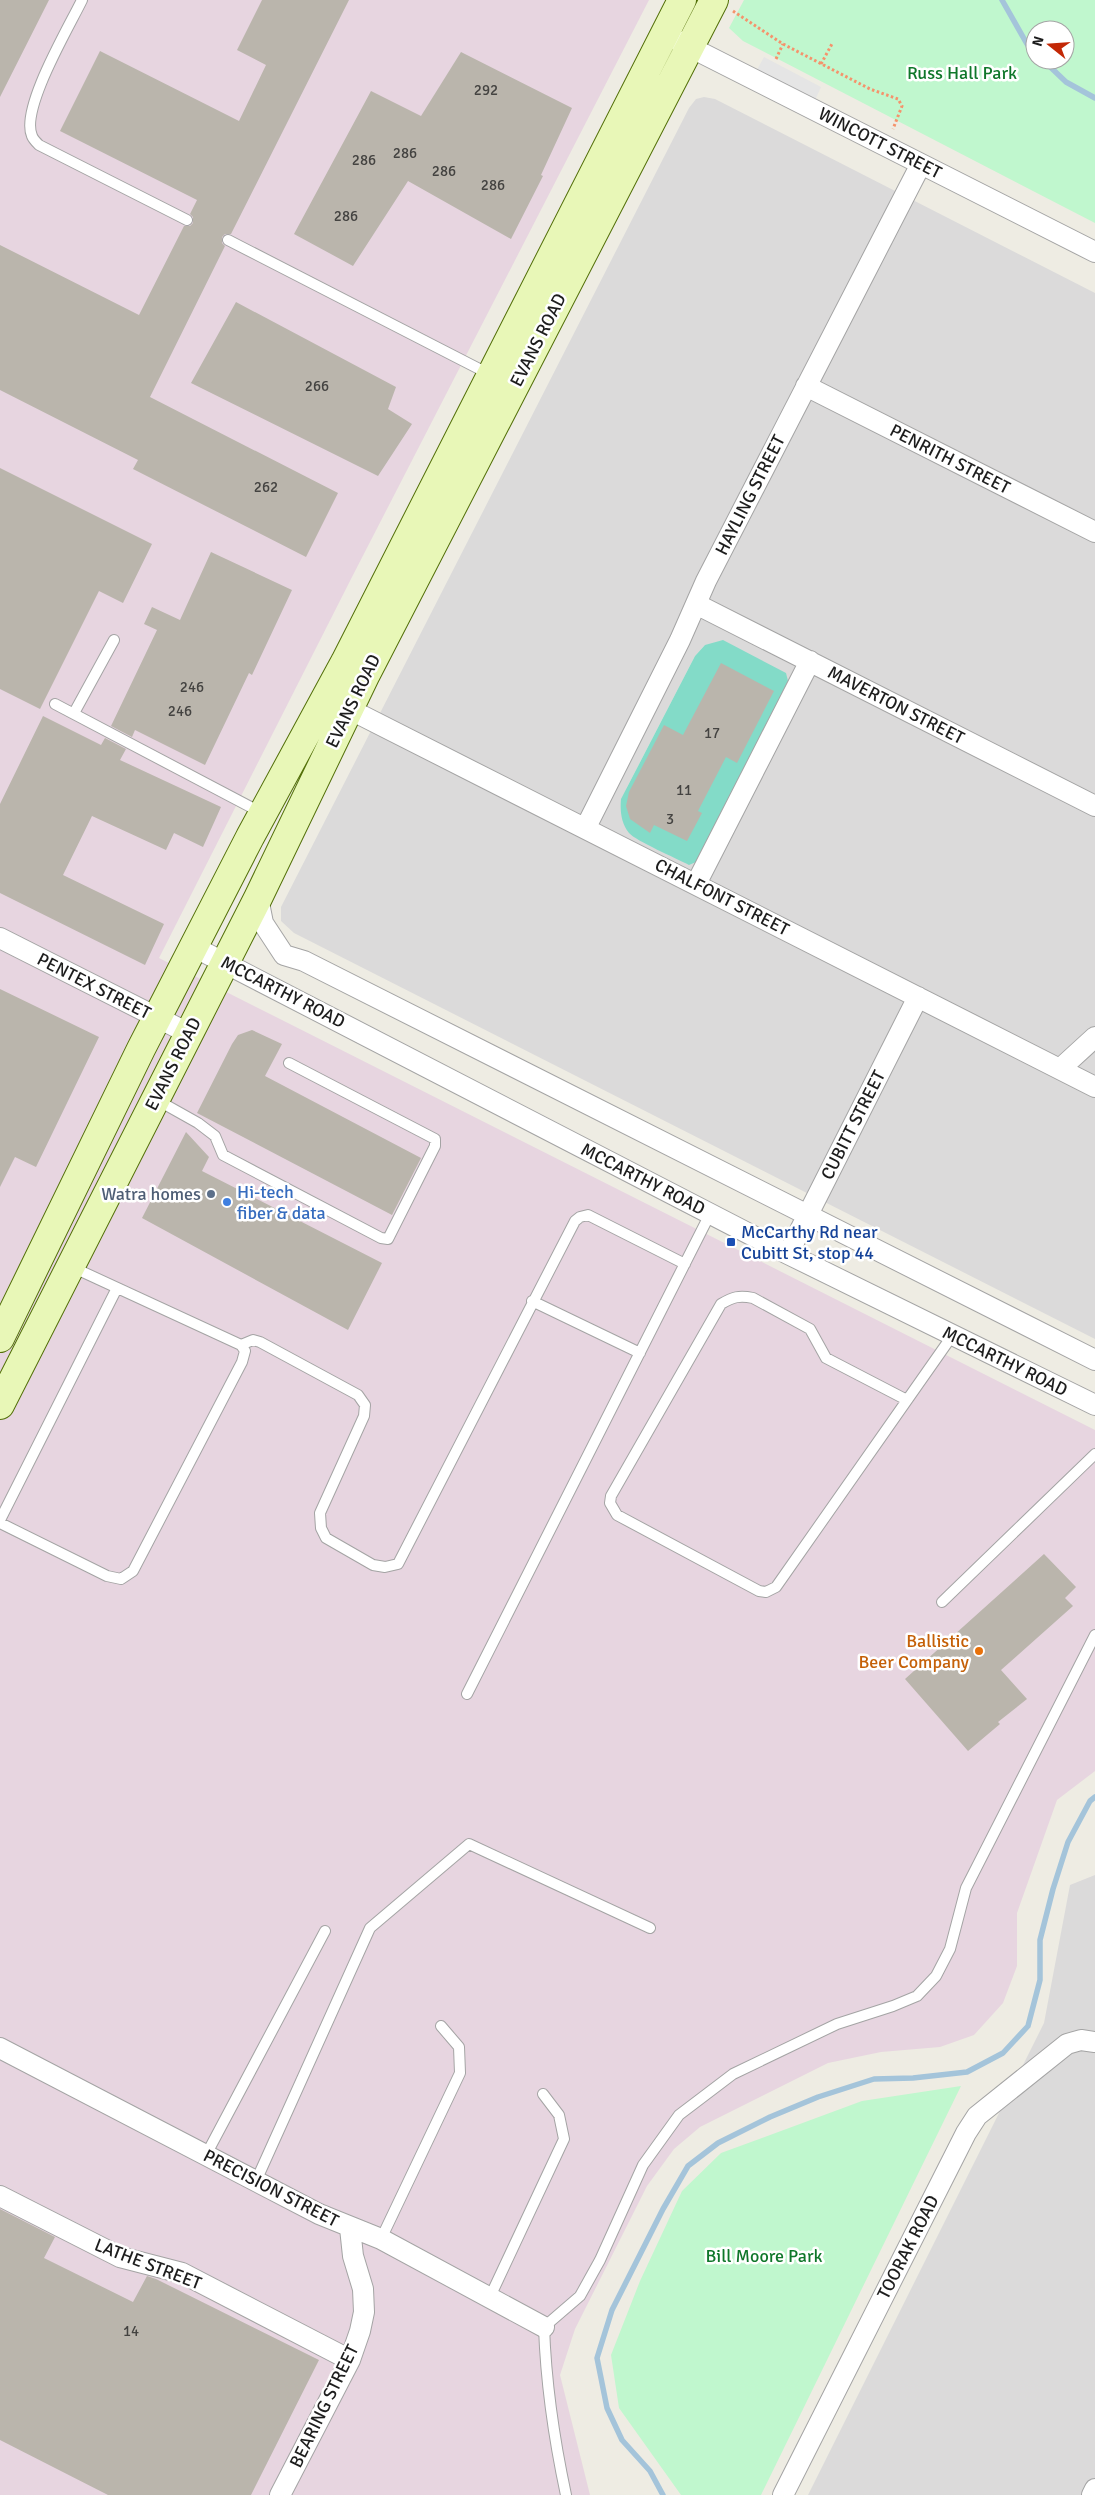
<svg xmlns="http://www.w3.org/2000/svg" width="1095" height="2495" font-family="Signika,sans-serif">
<style>
.residential{fill:#dbdada;fill-rule:evenodd}
.industrial{fill:#e7d5e0}
.park{fill:#c0f7ce;fill-rule:evenodd}
.pitch{fill:#83dbc8}
.parking{fill:#e5e5e5}
.lines{fill:none;stroke-linecap:round;stroke-linejoin:round}
.stream{stroke:#a4c4da;stroke-width:5.5}
.building{fill:#bab5ac}
.lane-casing{stroke:#a4a4a4;stroke-width:12}
.street-casing{stroke:#a4a4a4;stroke-width:22}
.secondary-casing{stroke:#526f08;stroke-width:30}
.path{stroke:#f5936c;stroke-width:3;stroke-dasharray:2.5 2.5;stroke-linecap:butt}
.lane{stroke:#fff;stroke-width:10}
.street{stroke:#fff;stroke-width:20}
.secondary{stroke:#e8f7b7;stroke-width:28}
.service-dot{fill:#5c6f8a;stroke:#fff;stroke-width:2}
.shop-dot{fill:#3f7fe0;stroke:#fff;stroke-width:2}
.transit-dot{fill:#1a4fb4;stroke:#fff;stroke-width:2}
.food-dot{fill:#e8710a;stroke:#fff;stroke-width:2}
.labels{text-anchor:middle;dominant-baseline:central;stroke-width:5;stroke-linejoin:round;paint-order:stroke}
.number-label{font-size:15px;fill:#444341}
.park-label{font-size:18px;fill:#0f772a;stroke:#fff}
.street-label{font-size:18px;fill:#1d1d1d;stroke:#fff}
.shop-label{font-size:18px;fill:#366cbe;stroke:#fff;text-anchor:start}
.service-label{font-size:18px;fill:#4e5e75;stroke:#fff;text-anchor:end}
.transit-label{font-size:18px;fill:#164399;stroke:#fff;text-anchor:start}
.food-label{font-size:18px;fill:#c56008;stroke:#fff;text-anchor:end}
</style>
<rect width="100%" height="100%" fill="#eeece3"/>
<path class="residential" d="M704,97L715,99L1095,293V1339L294,933L281,921V907L689,108L696,99ZM705,645L621,799L695,656Z
M1095,1875V2495H808L1044,2023L1070,1885Z"/>
<path class="industrial" d="M0,0H649L352,577L159,958L1095,1430V1771L1057,1800L1017,1913V1966L1003,2003L974,2035L940,2047L881,2052L828,2063L700,2127L674,2149L647,2186L575,2329L560,2375L590,2495H0Z"/>
<path class="park" d="M744,0H1095V223L743,41L729,28ZM1035,30H1065V60H1035Z
M961,2086L761,2495H681L619,2408L611,2355L640,2281L682,2191L721,2153L862,2101Z"/>
<path class="pitch" d="M723,640L786,673L788,681L696,862L689,865C676,858 636,841 629,833C621,823 620,811 621,799L695,656L705,645Z"/>
<path class="parking" d="M764,57L821,87L812,107L752,79Z"/>
<g class="lines">
<path class="stream" d="M1002,0L1027,44L1035,52
M1043,60L1066,82L1095,98
M663,2495L650,2471L622,2440L607,2408L597,2358L612,2310L663,2209L688,2166L718,2143L770,2117L818,2097L874,2079L913,2078L967,2072L1003,2053L1028,2026L1040,1980V1940L1053,1889L1068,1842L1090,1801L1095,1797"/>
</g>
<path class="building" d="M0,0H49L0,97Z
M262,0H349L231,234H225L222,237V243L225,246L150,397L338,493L306,557L133,469L138,460L0,390V245L139,315L184,226H190L193,223V217L190,214L197,200L60,131L100,51L239,121L266,65L237,50Z
M461,52L572,108L541,175L543,176L511,239L408,181L353,266L294,234L371,91L421,116Z
M236,302L396,387L388,409L412,424L378,476L191,383Z
M0,468L152,544L123,603L99,591L40,709L0,689Z
M211,552L292,590L252,675L249,673L205,765L135,730L132,737L111,726L157,630L144,624L152,607L180,620Z
M721,663L774,691L737,763L726,757L698,811L702,813L687,841L654,825L650,833L630,819L626,806L629,792L664,725L683,735Z
M43,716L101,745L105,738L126,749L120,760L221,807L203,847L174,833L166,850L92,816L63,875L164,924L145,965L0,893V804Z
M0,989L99,1037L36,1167L15,1157L0,1187Z
M252,1030L282,1044L265,1076L421,1158L392,1215L197,1113L232,1044L238,1035Z
M186,1132L209,1157L202,1171L382,1263L348,1330L142,1218Z
M1044,1554L1076,1587L1065,1598L1073,1606L1001,1670L1027,1699L998,1722L1000,1724L968,1751L905,1679Z
M0,2209L55,2237L44,2258L133,2302L147,2276L156,2279L319,2360L251,2495H108L0,2440Z"/>
<g class="lines">
<g class="lane-casing">
<path id="lane" d="M82,0C69,27 20,109 32,136C33,139 37,143 39,145L187,220
M228,240L491,375
M55,704L262,813
M74,713L114,640
M157,1100L198,1123L215,1136L223,1155L381,1238L388,1239L435,1146V1139L289,1063
M532,1301L640,1353
M241,1345L253,1340L260,1342L358,1395L365,1405L364,1416L320,1513L321,1528L326,1538L373,1565L385,1567L398,1564L575,1221L580,1217L588,1215L685,1264
M905,1399L826,1358L810,1329L753,1298C739,1295 733,1297 721,1304L611,1496L610,1503L617,1515L759,1591L766,1592L776,1587L952,1336
M0,1520L117,1288
M0,1523L107,1576L121,1579L133,1571L242,1362L245,1351L241,1345L72,1267
M942,1602L1095,1454
M467,1694L710,1214
M206,2155L325,1931
M256,2181L370,1928L469,1844L650,1928
M381,2239L460,2073L459,2047L441,2026
M489,2299L564,2139L559,2115L543,2094
M566,2495C554,2439 546,2385 544,2327L580,2296L600,2260L643,2165L679,2115L733,2074L837,2024L893,2006L917,1996L936,1976L950,1949L966,1888L1095,1635"/>
</g>
<g class="street-casing">
<path id="street" d="M678,41L1095,252
M806,386L1095,532
M696,604L1095,806
M349,709L1095,1087
M586,827L680,640L706,581L921,164
M696,884L810,661
M258,898L263,923L284,955L304,961L1095,1360
M0,938L188,1033
M194,947L788,1254L1095,1405
M1060,1069L1095,1037
M788,1254L918,997
M0,2048L319,2214L381,2239L544,2327
M0,2196L120,2257L182,2273L350,2360
M280,2495L350,2360L360,2331L364,2312L363,2289L353,2256L350,2228
M783,2495L966,2133L977,2116L1067,2044L1081,2040L1095,2042
M1092,2495L1095,2489"/>
</g>
<g class="secondary-casing">
<path id="secondary" d="M0,1338L141,1049L250,837L345,662L682,0
M0,1405L258,898L366,674L714,0"/>
</g>
<path class="path" d="M733,11L783,44L870,89L898,99L902,106L893,129
M776,59L783,44
M821,64L833,42"/>
<use href="#lane" class="lane"/>
<use href="#street" class="street"/>
<use href="#secondary" class="secondary"/>
</g>
<circle class="service-dot" cx="211" cy="1194" r="5"/>
<circle class="shop-dot" cx="227" cy="1202" r="5"/>
<rect class="transit-dot" x="726" y="1237" width="10" height="10" rx="2.5"/>
<circle class="food-dot" cx="979" cy="1651" r="5"/>
<g class="labels">
<g class="number-label">
<text x="486" y="90">292</text>
<text x="405" y="153">286</text>
<text x="364" y="160">286</text>
<text x="444" y="171">286</text>
<text x="493" y="185">286</text>
<text x="346" y="216">286</text>
<text x="317" y="386">266</text>
<text x="266" y="487">262</text>
<text x="192" y="687">246</text>
<text x="180" y="711">246</text>
<text x="712" y="733">17</text>
<text x="684" y="790">11</text>
<text x="670" y="819">3</text>
<text x="131" y="2331">14</text>
</g>
<g class="park-label">
<text x="962" y="73">Russ Hall Park</text>
<text x="764" y="2256">Bill Moore Park</text>
</g>
<g class="street-label">
<text transform="translate(880 143) rotate(27)">WINCOTT STREET</text>
<text transform="translate(538 340) rotate(-63)">EVANS ROAD</text>
<text transform="translate(950 459) rotate(27)">PENRITH STREET</text>
<text transform="translate(750 495) rotate(-63)">HAYLING STREET</text>
<text transform="translate(353 701) rotate(-64)">EVANS ROAD</text>
<text transform="translate(896 705) rotate(27)">MAVERTON STREET</text>
<text transform="translate(722 897) rotate(27)">CHALFONT STREET</text>
<text transform="translate(94 986) rotate(27)">PENTEX STREET</text>
<text transform="translate(283 992) rotate(27)">MCCARTHY ROAD</text>
<text transform="translate(173 1064) rotate(-63)">EVANS ROAD</text>
<text transform="translate(853 1125) rotate(-63)">CUBITT STREET</text>
<text transform="translate(643 1179) rotate(27)">MCCARTHY ROAD</text>
<text transform="translate(1005 1361) rotate(26)">MCCARTHY ROAD</text>
<text transform="translate(271 2188) rotate(27)">PRECISION STREET</text>
<text transform="translate(908 2247) rotate(-63)">TOORAK ROAD</text>
<text transform="translate(148 2264) rotate(21)">LATHE STREET</text>
<text transform="translate(324 2406) rotate(-64)">BEARING STREET</text>
</g>
<g class="shop-label">
<text x="237" y="1192">Hi-tech<tspan x="237" dy="21">fiber &amp; data</tspan></text>
</g>
<g class="service-label">
<text x="201" y="1194">Watra homes</text>
</g>
<g class="transit-label">
<text x="741" y="1232">McCarthy Rd near<tspan x="741" dy="21">Cubitt St, stop 44</tspan></text>
</g>
<g class="food-label">
<text x="969" y="1641">Ballistic<tspan x="969" dy="21">Beer Company</tspan></text>
</g>
</g>
<g transform="translate(1050 45) rotate(287)"><circle r="24" fill="#ffffff" stroke="#a5a5a5"/>
<path d="M0-4L9 19L0 12L-9 19Z" fill="#c32806"/>
<text y="-8" font-size="14" font-weight="bold" text-anchor="middle" fill="#1d1d1d">N</text>
</g>
</svg>
